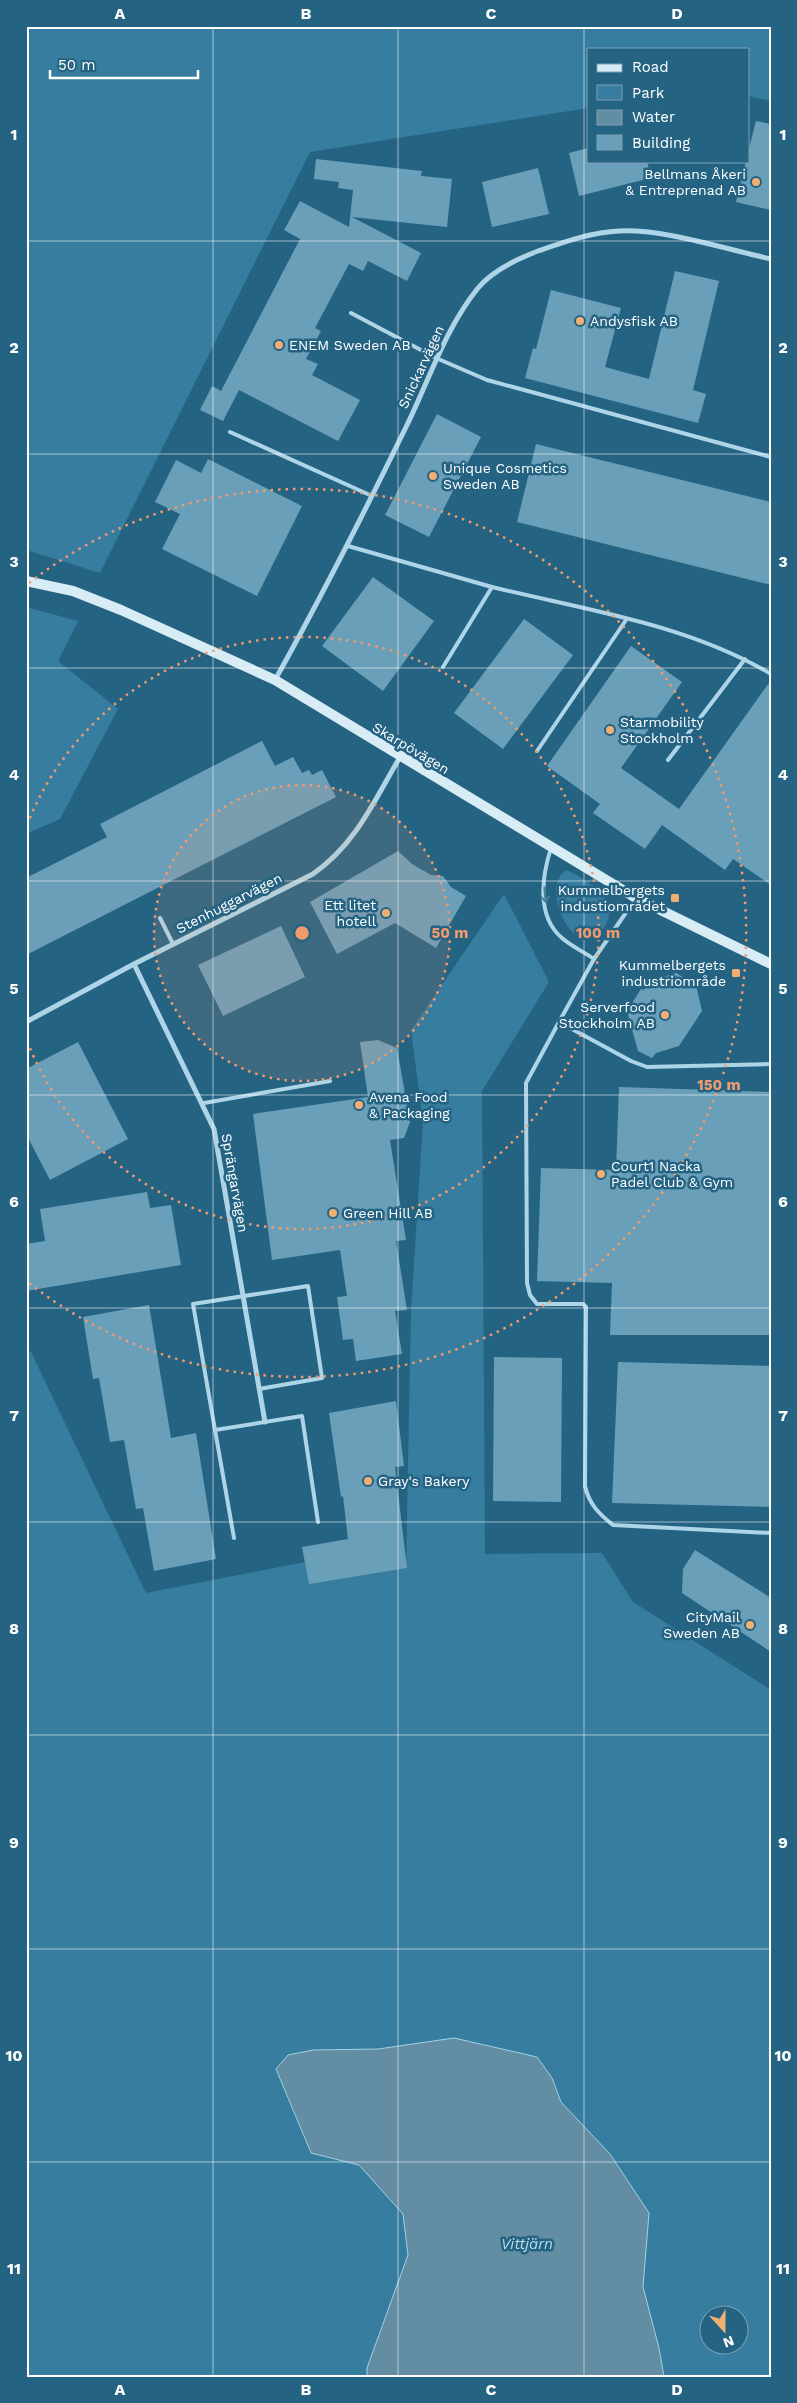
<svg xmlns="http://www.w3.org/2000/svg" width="797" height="2403" font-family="'Work Sans',sans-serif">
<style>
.green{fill:#367d9f;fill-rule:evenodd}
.water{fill:#628da2;stroke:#a2d2e8}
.building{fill:#6a9fb9}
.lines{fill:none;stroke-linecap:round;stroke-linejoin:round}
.lane{stroke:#aed5e7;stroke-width:4}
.street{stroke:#aed5e7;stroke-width:5}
.secondary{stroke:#d8ecf6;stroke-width:10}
.oneway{stroke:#47809c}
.grid{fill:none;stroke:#fff;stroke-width:1;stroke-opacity:0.55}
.ring{fill:none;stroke:#f19b6d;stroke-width:2.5;stroke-dasharray:2.5 5}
.poi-dot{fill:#f1b072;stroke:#256383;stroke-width:2}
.labels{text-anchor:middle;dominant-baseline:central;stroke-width:5;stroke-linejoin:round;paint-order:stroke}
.poi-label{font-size:14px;fill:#fff;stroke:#256383;text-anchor:start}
.street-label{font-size:14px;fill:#fff;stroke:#256383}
.water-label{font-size:15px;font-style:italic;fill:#b9deef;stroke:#256383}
.centre{fill:#f19b6d;stroke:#256383;stroke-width:2.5}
.ring-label{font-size:15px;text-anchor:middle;font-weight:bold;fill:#f19b6d;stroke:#256383;stroke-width:5;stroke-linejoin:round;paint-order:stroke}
.neatline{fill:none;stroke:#fff;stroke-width:2}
.grid-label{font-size:16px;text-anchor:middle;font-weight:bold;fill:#fff}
</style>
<rect width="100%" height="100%" fill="#256383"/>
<path class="green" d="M26,26H771V101L748,96V49H588V108L310,152L100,573L26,550Z
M26,607L78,621L58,661L118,709L60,819L26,834Z
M567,870C586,880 618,896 607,922C603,931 600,934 591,937C565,946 542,882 567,870Z
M504,894L549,982L482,1091L485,1554L602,1553L633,1602L771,1690V2377H664L659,2348L643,2287L649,2213L610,2154L561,2102L552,2078L378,2049L313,2050L276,2069L310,2153L359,2165L403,2214L408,2255L367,2368V2377H26V1348L31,1352L146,1593L305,1562L309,1583L406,1568L411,1311L423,1122L411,1030ZM710,2316H740V2346H710Z"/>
<path class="water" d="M454,2038L537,2057L552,2078L561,2102L610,2154L649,2213L643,2287L659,2348L664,2377H367V2368L408,2255L403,2214L359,2165L311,2153L276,2069L288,2055L313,2050L378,2049Z"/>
<path class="building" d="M756,121L771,124V210L736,202L746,161H748V152Z
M588,148V161H647L651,178L579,196L569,153Z
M316,159L422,171L421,176L452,179L447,227L352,217L421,253L407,281L368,261L363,271L349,264L315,328L321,331L306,359L318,364L312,375L360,400L338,441L239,390L223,421L200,410L212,386L221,391L300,239L284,230L300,201L349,227L353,190L338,188L339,182L314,179Z
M538,168L549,214L492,227L482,182Z
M675,271L719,281L693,390L706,394L698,423L525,378L533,348L536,349L551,290L621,308L605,367L649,379Z
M437,414L481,437L429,537L385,515Z
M536,444L771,502V585L517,522Z
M208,459L302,506L257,596L162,549L180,514L155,502L176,460L201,473Z
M373,577L434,621L383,691L322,646Z
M524,619L573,655L503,749L454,713Z
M631,646L682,682L621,768L679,809L771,680V885L733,859L725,870L662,825L645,849L593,813L600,804L547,766Z
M262,741L275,766L293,757L302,773L309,770L312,775L322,770L336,797L26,955V878L107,837L100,824Z
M398,851L412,864L431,875L443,876L451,887L466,896L436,948L395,923L337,954L310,902Z
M281,926L305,977L223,1016L198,965Z
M676,973L696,985L702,1011L679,1046L656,1053L652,1058L638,1051L627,1011L641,989L644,990L650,981Z
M378,1040L397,1048L410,1122L404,1138L390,1140L406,1240L396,1241L407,1310L395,1311L402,1354L356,1361L353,1339L343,1340L337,1297L347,1296L340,1250L272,1260L253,1114L368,1097L360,1042Z
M78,1042L128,1139L50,1180L26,1134V1069Z
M619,1087L771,1092V1335H610L612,1283L537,1281L541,1168L616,1170Z
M147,1192L150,1208L171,1205L181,1265L26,1291V1244L45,1241L40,1209Z
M149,1305L171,1438L196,1433L216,1559L154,1571L143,1508L136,1509L124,1440L110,1442L99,1378L93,1379L83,1317Z
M494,1357L562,1358L561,1502L493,1501Z
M618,1362L771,1366V1507L612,1503Z
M396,1401L404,1466L395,1467L407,1568L309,1584L302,1547L348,1539L343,1496L341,1497L329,1413Z
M695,1550L771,1598V1652L682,1593L683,1569Z"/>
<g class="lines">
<path class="lane" d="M351,313L436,358L487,380L771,457
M230,432L372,496
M348,546L492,587L443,667
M492,587C586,610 687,624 771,674
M537,751L626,620
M668,760L745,659
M551,848C542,876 536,916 562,938C571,946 584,952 594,959
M636,898L594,959L559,1022L631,1061L647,1067L771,1064
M160,918L173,944
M559,1022L526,1083L527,1283L530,1295L537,1304H583L586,1307L585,1486C589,1504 599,1514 613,1525L771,1533
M204,1103L330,1081
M215,1430L193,1304L308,1286L322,1378L259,1389
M234,1538L215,1430L302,1416L318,1522"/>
<path class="street" d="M275,680C322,596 365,511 407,425C430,378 445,329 478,288C493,270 517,259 538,251C564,242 592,232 619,231C666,229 725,249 771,259
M134,964L214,1129L265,1422
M26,1022L134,964L313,874C356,844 374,801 400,757"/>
<path class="secondary" d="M26,581L73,591L121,610L275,680L636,898L771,964"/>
</g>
<defs><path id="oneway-shaft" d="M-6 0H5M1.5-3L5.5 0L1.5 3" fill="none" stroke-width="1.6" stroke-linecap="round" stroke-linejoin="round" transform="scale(1.25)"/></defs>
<use class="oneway" href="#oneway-shaft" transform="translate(545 895) rotate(85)"/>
<path class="grid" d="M213,26V2377M398,26V2377M584,26V2377M26,241H771M26,454H771M26,668H771M26,881H771M26,1095H771M26,1308H771M26,1522H771M26,1735H771M26,1949H771M26,2162H771"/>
<circle cx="302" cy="933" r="148" fill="#f19b6d" fill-opacity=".12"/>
<g class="ring">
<circle cx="302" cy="933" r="148"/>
<path d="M27 825A296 296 0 1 1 27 1041"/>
<path d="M29 583A444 444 0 1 1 29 1283"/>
</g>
<g class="poi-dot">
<circle cx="756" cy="182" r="5"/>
<circle cx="580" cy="321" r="5"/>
<circle cx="279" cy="345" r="5"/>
<circle cx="433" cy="476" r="5"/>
<circle cx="610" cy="730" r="5"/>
<rect x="670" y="893" width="10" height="10" rx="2.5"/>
<circle cx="386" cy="913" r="5"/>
<rect x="731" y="968" width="10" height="10" rx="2.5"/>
<circle cx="665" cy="1015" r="5"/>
<circle cx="359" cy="1105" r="5"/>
<circle cx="601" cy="1174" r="5"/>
<circle cx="333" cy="1213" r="5"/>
<circle cx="368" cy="1481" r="5"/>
<circle cx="750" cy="1625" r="5"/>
</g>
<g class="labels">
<g class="poi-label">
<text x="746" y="174" text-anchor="end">Bellmans Åkeri<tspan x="746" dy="16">&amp; Entreprenad AB</tspan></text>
<text x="590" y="321">Andysfisk AB</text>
<text x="289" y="345">ENEM Sweden AB</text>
<text x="443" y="468">Unique Cosmetics<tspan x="443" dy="16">Sweden AB</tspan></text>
<text x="620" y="722">Starmobility<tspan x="620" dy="16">Stockholm</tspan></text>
<text x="665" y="890" text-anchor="end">Kummelbergets<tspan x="665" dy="16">industiområdet</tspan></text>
<text x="376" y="905" text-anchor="end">Ett litet<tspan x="376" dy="16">hotell</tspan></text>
<text x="726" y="965" text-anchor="end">Kummelbergets<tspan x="726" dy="16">industriområde</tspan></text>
<text x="655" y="1007" text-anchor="end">Serverfood<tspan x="655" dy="16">Stockholm AB</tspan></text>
<text x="369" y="1097">Avena Food<tspan x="369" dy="16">&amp; Packaging</tspan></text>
<text x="611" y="1166">Court1 Nacka<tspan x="611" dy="16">Padel Club &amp; Gym</tspan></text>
<text x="343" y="1213">Green Hill AB</text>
<text x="378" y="1481">Gray's Bakery</text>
<text x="740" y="1617" text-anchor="end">CityMail<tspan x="740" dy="16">Sweden AB</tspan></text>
</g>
<g class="street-label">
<text transform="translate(421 367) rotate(-65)">Snickarvägen</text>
<text transform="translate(411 748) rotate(31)">Skarpövägen</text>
<text transform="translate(229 903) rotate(-27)">Stenhuggarvägen</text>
<text transform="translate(235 1183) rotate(80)">Sprängarvägen</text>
</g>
<g class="water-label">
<text x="527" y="2244">Vittjärn</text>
</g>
</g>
<circle cx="302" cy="933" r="8" class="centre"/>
<g class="ring-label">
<text x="450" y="938">50 m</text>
<text x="598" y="938">100 m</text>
<text x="719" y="1090">150 m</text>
</g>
<rect width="797" height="2403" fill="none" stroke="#256383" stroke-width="55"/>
<rect x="587" y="48" width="162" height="115" fill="#256383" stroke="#7ca1b5"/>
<rect x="597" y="64" width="25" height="8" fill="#d8ecf6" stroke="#7ca1b5"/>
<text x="632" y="72" font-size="15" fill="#ffffff">Road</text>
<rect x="597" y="85" width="25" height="15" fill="#367d9f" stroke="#7ca1b5"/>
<text x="632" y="98" font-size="15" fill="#ffffff">Park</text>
<rect x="597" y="110" width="25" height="15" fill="#628da2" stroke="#7ca1b5"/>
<text x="632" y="122" font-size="15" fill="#ffffff">Water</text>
<rect x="597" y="135" width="25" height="15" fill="#6a9fb9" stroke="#7ca1b5"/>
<text x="632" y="148" font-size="15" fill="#ffffff">Building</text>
<g transform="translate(724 2330) rotate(159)"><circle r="24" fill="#256383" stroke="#7ca1b5"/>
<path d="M0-4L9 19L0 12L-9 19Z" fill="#f1b072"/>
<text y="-8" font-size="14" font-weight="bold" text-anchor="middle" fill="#ffffff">N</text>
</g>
<path d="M50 70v8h148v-8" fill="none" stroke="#ffffff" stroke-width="2.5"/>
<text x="58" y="70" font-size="15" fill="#ffffff" stroke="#256383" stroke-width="4" paint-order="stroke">50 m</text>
<rect x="28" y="28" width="742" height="2348" class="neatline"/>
<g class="grid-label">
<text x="120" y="19">A</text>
<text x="306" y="19">B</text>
<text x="491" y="19">C</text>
<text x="677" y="19">D</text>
<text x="14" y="140">1</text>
<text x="783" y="140">1</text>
<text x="14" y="353">2</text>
<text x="783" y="353">2</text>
<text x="14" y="567">3</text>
<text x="783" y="567">3</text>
<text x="14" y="780">4</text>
<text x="783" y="780">4</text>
<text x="14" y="994">5</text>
<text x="783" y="994">5</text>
<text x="14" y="1207">6</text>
<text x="783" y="1207">6</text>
<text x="14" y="1421">7</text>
<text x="783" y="1421">7</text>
<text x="14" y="1634">8</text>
<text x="783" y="1634">8</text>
<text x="14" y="1848">9</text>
<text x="783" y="1848">9</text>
<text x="14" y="2061">10</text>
<text x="783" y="2061">10</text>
<text x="14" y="2274">11</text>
<text x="783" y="2274">11</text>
<text x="120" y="2395">A</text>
<text x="306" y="2395">B</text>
<text x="491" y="2395">C</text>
<text x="677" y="2395">D</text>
</g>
</svg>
